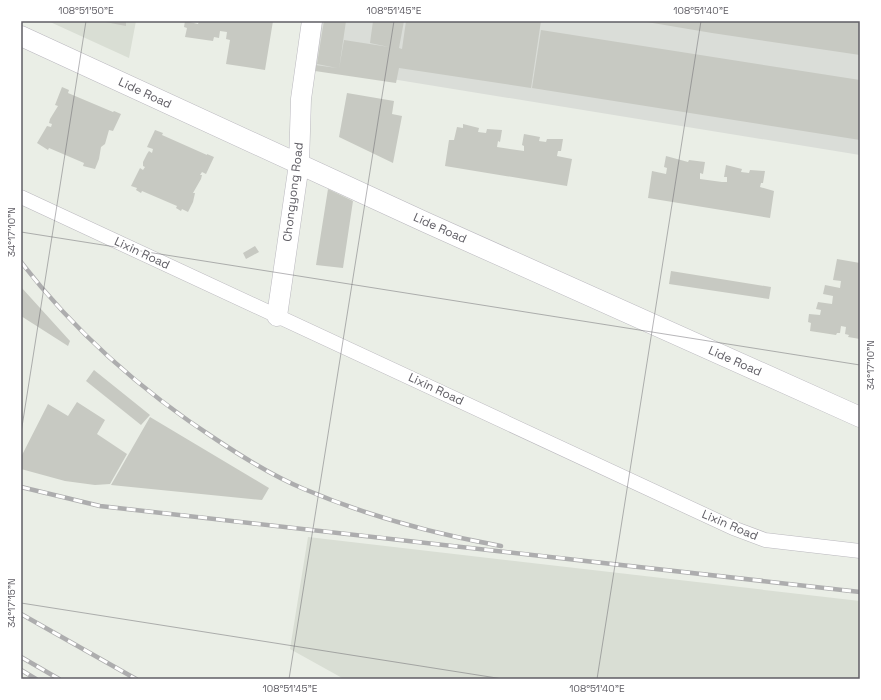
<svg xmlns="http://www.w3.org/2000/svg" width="881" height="700" font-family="'Space Grotesk',sans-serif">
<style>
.industrial{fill:#daddd8}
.education{fill:#d9ded4}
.building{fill:#c7c9c2}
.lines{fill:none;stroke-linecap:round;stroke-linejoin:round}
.street-casing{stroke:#bab8be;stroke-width:15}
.secondary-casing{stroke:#b9b7be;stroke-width:21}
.street{stroke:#fff;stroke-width:14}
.secondary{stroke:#fff;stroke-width:20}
.rail-casing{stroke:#adadae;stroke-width:4.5}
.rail{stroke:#fff;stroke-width:3;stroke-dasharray:9;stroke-linecap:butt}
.ticks{fill:none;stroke:#5f5d64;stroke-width:1;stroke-opacity:0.45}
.labels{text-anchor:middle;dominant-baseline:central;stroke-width:3.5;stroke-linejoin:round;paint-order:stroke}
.street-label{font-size:12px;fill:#5f5d64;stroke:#fff}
.neatline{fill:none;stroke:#5f5d64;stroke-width:1.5}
.ticks-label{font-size:10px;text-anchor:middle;fill:#5f5d64}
</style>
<rect width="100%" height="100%" fill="#eaeee6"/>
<path class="industrial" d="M320,21H860V155L312,66Z"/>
<path class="education" d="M48,21H136L129,58Z
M308,537L860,601V679H344L290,649Z"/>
<path class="building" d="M100,21H126V26Z
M185,21L198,24L199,21H273L265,70L226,64L230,40L226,39L227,32L220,31L219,38L214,37L213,41L185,37L187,28L184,27Z
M324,21H346L339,69L344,40L389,47L370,43L373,21H404L399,48L402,49L406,21H541L531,88L399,68L396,83L315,71V65L337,68L317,64Z
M641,21H860V55L712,33Z
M541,30L860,80V140L532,88Z
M62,87L69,90L68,93L113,112L114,111L121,114L113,131L109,130L105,144L101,147L99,159L95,169L83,166L84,163L49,148L48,150L37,143L47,126L51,127L52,124L49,123L50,119L58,106L55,105Z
M347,93L394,101L392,114L402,116L393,163L339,137Z
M463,124L479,128L478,132L486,133L487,129L502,130L500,142L498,141L497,147L524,151V146L522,145L524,134L540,137L539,141L546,142L547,139H563L561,151H558L557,156L572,159L567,186L445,166L449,140H454L457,127L463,128Z
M155,130L163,133L162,135L207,155V154L214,157L206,174L202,172L200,175H202L201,179L193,193H195L193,202L188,212L182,209L181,211L176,208L177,206L142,191L141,193L136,190L137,188L131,186L140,168L143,170L145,167L143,166V162L147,154L149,151L152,153L153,149L147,147Z
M666,156L688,162L689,160L705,162L703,174L700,173V179L722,182H727V177H724L726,165L742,169L741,172L749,173L750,170L765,171L763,183H761L760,187L774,191L770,218L648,198L652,171L666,174L667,168L664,167Z
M328,189L353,201L343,268L316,265Z
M255,246L259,252L246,259L243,253Z
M837,259L860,263V339L848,337L849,335L845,334L846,327L841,326L840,333H837L836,335L810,331L811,323L808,322L809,314L820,315L821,310L816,309L818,302L832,304L833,296L823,294L825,285L840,288L841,281L833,280Z
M671,271L771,287L769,299L669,284Z
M21,287L70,341L68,346L21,316Z
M94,370L150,415L141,425L86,381Z
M77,402L105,420L97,434L127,454L110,484L95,485L65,481L21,469V457L48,404L68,416Z
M150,417L269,488L262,500L111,485Z"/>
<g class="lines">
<g class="street-casing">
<path id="street" d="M21,197L733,528L765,540L860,551"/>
</g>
<g class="secondary-casing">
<path id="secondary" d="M21,36L425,222L860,417
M277,316L299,164L301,99L312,21"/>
</g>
<use href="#street" class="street"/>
<use href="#secondary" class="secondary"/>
<g class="rail-casing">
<path id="rail" d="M21,262C75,332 143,392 217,440C244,458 273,476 304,489C365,515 435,534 501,546
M21,487L100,506L860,592
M21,614L136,679
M21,657L59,679
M21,670L36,679"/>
</g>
<use href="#rail" class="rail"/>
</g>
<path class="ticks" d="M21,232L860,365M21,433L86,21M21,603L503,679M289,679L394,21M597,679L701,21"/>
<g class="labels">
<g class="street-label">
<text transform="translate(145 93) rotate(25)">Lide Road</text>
<text transform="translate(293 192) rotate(-83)">Chongyong Road</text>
<text transform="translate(440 228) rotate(24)">Lide Road</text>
<text transform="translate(142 253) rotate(25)">Lixin Road</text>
<text transform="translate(735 361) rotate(24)">Lide Road</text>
<text transform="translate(436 389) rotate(25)">Lixin Road</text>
<text transform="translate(730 525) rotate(23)">Lixin Road</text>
</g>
</g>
<rect width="881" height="700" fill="none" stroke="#ffffff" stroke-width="44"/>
<rect x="22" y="22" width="837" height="656" class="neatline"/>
<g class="ticks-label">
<text x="86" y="14">108°51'50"E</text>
<text x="394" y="14">108°51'45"E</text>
<text x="701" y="14">108°51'40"E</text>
<text transform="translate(11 232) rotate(-90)" y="4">34°17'10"N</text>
<text transform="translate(870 365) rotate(-90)" y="4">34°17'10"N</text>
<text transform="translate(11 603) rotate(-90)" y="4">34°17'15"N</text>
<text x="290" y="692">108°51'45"E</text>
<text x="597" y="692">108°51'40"E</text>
</g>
</svg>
